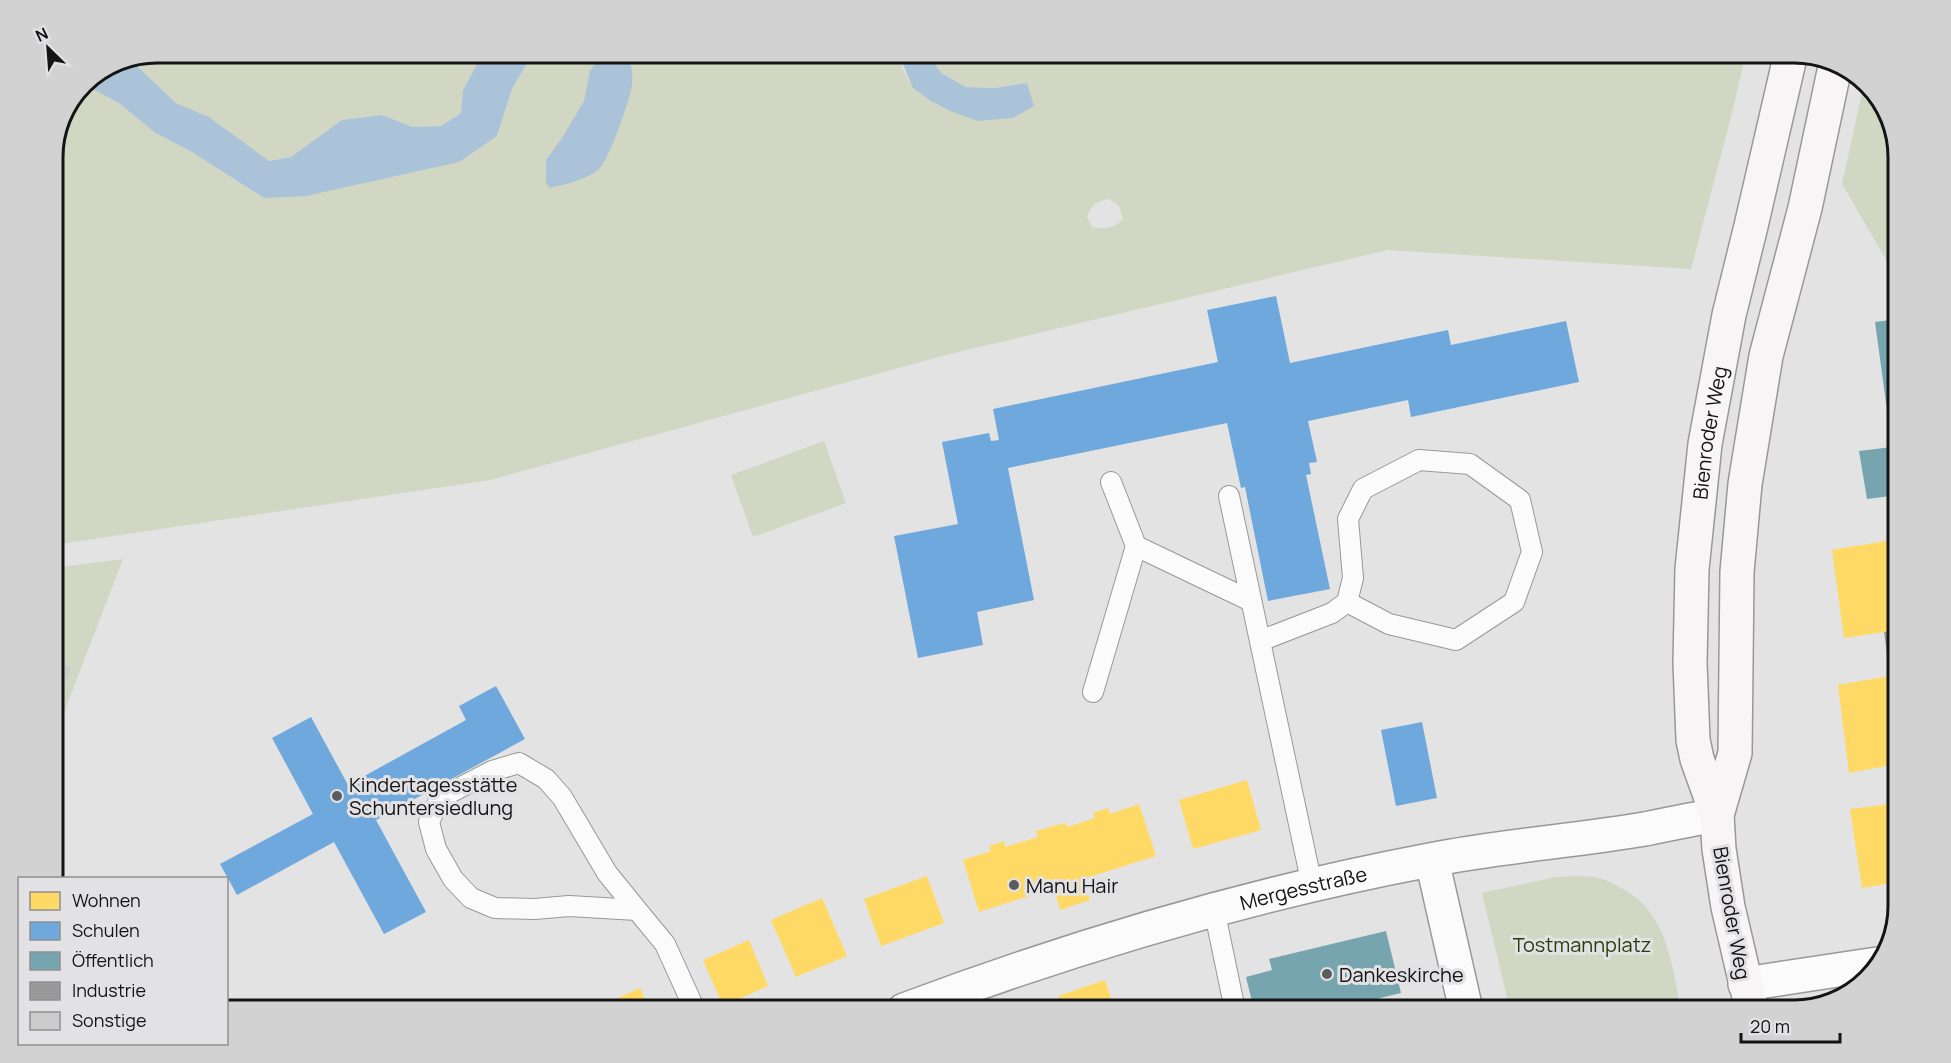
<svg xmlns="http://www.w3.org/2000/svg" width="1951" height="1063" font-family="Manrope,sans-serif">
<style>
.green{fill:#d1d7c2;fill-rule:evenodd}
.water{fill:#aac3d9}
.homes{fill:#ffd966}
.schools{fill:#6fa8dc}
.public{fill:#76a5af}
.industry{fill:#999}
.building{fill:#ccc}
.lines{fill:none;stroke-linecap:round;stroke-linejoin:round}
.service-casing{stroke:#989898;stroke-width:22}
.minor-casing{stroke:#989898;stroke-width:36}
.tertiary-casing{stroke:#989898;stroke-width:36}
.secondary-casing{stroke:#989898;stroke-width:36}
.service{stroke:#fbfbfb;stroke-width:20}
.minor{stroke:#fbfbfb;stroke-width:33}
.tertiary{stroke:#fbfbfb;stroke-width:33}
.secondary{stroke:#f7f5f5;stroke-width:33}
.poi-dot{fill:#5c5c5d;stroke:#e2e2e4;stroke-width:2}
.labels{text-anchor:middle;dominant-baseline:central;stroke-width:6;stroke-linejoin:round;paint-order:stroke}
.street-label{font-size:20px;fill:#141415;stroke:#e2e2e4}
.poi-label{font-size:20px;fill:#141415;stroke:#e2e2e4;text-anchor:start}
.park-label{font-size:20px;fill:#303b0a;stroke:#e2e2e4}
.rim{fill:none;stroke:#141415;stroke-width:3}
</style>
<rect width="100%" height="100%" fill="#e3e3e3"/>
<path class="green" d="M157,53H483L463,90L461,113L441,126L413,127L382,115L343,120L291,157L268,161L209,117L176,103L136,65L124,59Z
M533,53H607C587,64 591,83 584,101C577,121 559,143 546,160L550,188L586,177L626,54L622,53H898C907,97 940,107 977,121L1027,83L994,88L966,87L941,73L928,53H1746L1732,113L1691,269L1387,250L946,355L490,480L53,545V150L83,84L119,103L154,132L192,152L264,198L497,136L512,89ZM1109,199L1119,206L1123,219C1115,229 1104,229 1092,227L1087,217C1091,205 1096,201 1109,199Z
M1864,84L1881,99L1898,150V271L1892,270L1842,184Z
M824,441L846,503L753,537L731,475Z
M123,559L53,741V568Z
M1556,877C1570,877 1585,875 1598,878C1605,879 1613,884 1619,887C1667,909 1672,965 1681,1010H1510L1482,893Z"/>
<path class="water" d="M483,53H533L512,89L497,136L459,162L306,196L264,198L192,152L154,132L119,103L83,84L117,60L124,59L136,65L176,103L209,117L269,161L291,157L342,120L382,115L413,127L441,126L461,113L463,90Z
M607,53L625,54C632,64 633,72 632,84C631,98 608,163 598,170C585,180 566,184 550,188L546,182V160L562,138L584,101L590,71L600,56Z
M898,53H928L941,73L966,87L994,88L1027,83L1034,106L1013,118L977,121L950,111L931,101L913,88Z"/>
<path class="homes" d="M1886,541L1898,630L1844,638L1832,550Z
M1890,676L1898,736V764L1849,773L1838,685Z
M1247,780L1261,830L1193,849L1179,800Z
M1898,803V882L1862,888L1850,809Z
M1139,804L1156,856L1083,879L1090,900L1060,910L1054,888L979,912L963,860L991,851L989,846L1004,841L1005,847L1038,837L1036,831L1065,823L1067,827L1095,818L1093,813L1108,808L1110,814Z
M927,876L944,923L881,946L864,899Z
M822,898L847,956L796,977L771,920Z
M749,940L768,986L723,1006L703,960Z
M1105,980L1115,1010H1063L1058,996Z
M640,988L650,1010H591Z"/>
<path class="schools" d="M1276,296L1290,363L1448,330L1451,345L1566,321L1579,382L1411,417L1408,400L1308,421L1317,462L1309,463L1311,474L1306,475L1330,589L1268,601L1245,487L1241,488L1227,423L1008,468L1034,600L977,612L983,645L918,658L894,536L958,524L942,442L989,433L991,441L999,440L993,409L1218,362L1207,310Z
M496,686L525,739L376,820L426,912L384,934L334,842L237,895L220,864L313,814L272,738L311,717L348,785L466,720L459,706Z
M1422,722L1437,798L1396,806L1381,730Z"/>
<path class="public" d="M1898,319V495L1867,499L1859,451L1892,447L1875,322Z
M1386,931L1401,993L1330,1010H1254L1246,977L1272,970L1269,959Z"/>
<path class="industry" d="M1898,630V675L1890,676L1884,632Z"/>
<path class="building" d="M53,659L71,668L53,706Z"/>
<g class="lines">
<g class="service-casing">
<path id="service" d="M1111,482L1136,546L1251,601
M1229,496L1312,885
M1260,641L1332,613L1347,602L1353,578L1348,519L1363,489L1419,460L1470,464L1520,500L1532,552L1514,602L1456,640L1389,624L1347,602
M1093,692L1136,546
M1214,909L1235,1010
M637,910L607,873L562,797L546,779L519,763L492,771L440,798L429,822L436,849L453,879L471,898L495,908L534,909L569,906L637,910L665,944L695,1010"/>
</g>
<g class="minor-casing">
<path id="minor" d="M1432,860L1466,1010
M1745,984L1877,964"/>
</g>
<g class="tertiary-casing">
<g id="tertiary">
<path id="s1" d="M904,1010C1075,946 1250,894 1430,860C1501,846 1574,841 1645,829C1669,824 1693,819 1717,815"/>
</g>
</g>
<g class="secondary-casing">
<g id="secondary">
<path d="M1717,815L1735,753L1737,572L1745,484L1766,356L1805,208L1836,62"/>
<path id="s2" d="M1752,1010L1728,907L1719,849L1717,815L1697,759L1693,740L1690,663L1692,569L1705,444L1729,315L1751,226L1791,53"/>
</g>
</g>
<use href="#service" class="service"/>
<use href="#minor" class="minor"/>
<use href="#tertiary" class="tertiary"/>
<use href="#secondary" class="secondary"/>
</g>
<g class="poi-dot">
<circle cx="337" cy="796" r="6"/>
<circle cx="1014" cy="885" r="6"/>
<circle cx="1327" cy="974" r="6"/>
</g>
<g class="labels">
<g class="street-label">
<text stroke="none"><textPath href="#s2" startOffset="586">Bienroder Weg</textPath></text>
<text stroke="none"><textPath href="#s1" startOffset="418">Mergesstraße</textPath></text>
<text transform="translate(1732 913) rotate(80)">Bienroder Weg</text>
</g>
<g class="poi-label">
<text x="349" y="784">Kindertagesstätte<tspan x="349" dy="23">Schuntersiedlung</tspan></text>
<text x="1026" y="885">Manu Hair</text>
<text x="1339" y="974">Dankeskirche</text>
</g>
<g class="park-label">
<text x="1582" y="944">Tostmannplatz</text>
</g>
</g>
<path d="M0 0H1951V1063H0ZM157 63H1794A94 94 0 0 1 1888 157V906A94 94 0 0 1 1794 1000H157A94 94 0 0 1 63 906V157A94 94 0 0 1 157 63Z" fill="#d2d2d3" fill-rule="evenodd"/>
<path class="rim" d="M157 63H1794A94 94 0 0 1 1888 157V906A94 94 0 0 1 1794 1000H157A94 94 0 0 1 63 906V157A94 94 0 0 1 157 63Z"/>
<rect x="18" y="877" width="210" height="168" fill="#e2e2e4" stroke="#909091" stroke-width="1.5"/>
<rect x="30" y="892" width="30" height="18" fill="#ffd966" stroke="#909091" stroke-width="1.5"/>
<text x="72" y="907" font-size="18" fill="#141415">Wohnen</text>
<rect x="30" y="922" width="30" height="18" fill="#6fa8dc" stroke="#909091" stroke-width="1.5"/>
<text x="72" y="937" font-size="18" fill="#141415">Schulen</text>
<rect x="30" y="952" width="30" height="18" fill="#76a5af" stroke="#909091" stroke-width="1.5"/>
<text x="72" y="967" font-size="18" fill="#141415">Öffentlich</text>
<rect x="30" y="982" width="30" height="18" fill="#999999" stroke="#909091" stroke-width="1.5"/>
<text x="72" y="997" font-size="18" fill="#141415">Industrie</text>
<rect x="30" y="1012" width="30" height="18" fill="#cccccc" stroke="#909091" stroke-width="1.5"/>
<text x="72" y="1027" font-size="18" fill="#141415">Sonstige</text>
<g transform="translate(48 48) rotate(335)" stroke="#e2e2e4" stroke-width="4.5" paint-order="stroke">
<path d="M0-4.5L10 22L0 15L-10 22Z" fill="#141415"/>
<text y="-9" font-size="16" font-weight="bold" text-anchor="middle" fill="#141415">N</text>
</g>
<path d="M1741 1033v9h99v-9" fill="none" stroke="#141415" stroke-width="3"/>
<text x="1750" y="1033" font-size="18" fill="#141415" stroke="#e2e2e4" stroke-width="4.5" paint-order="stroke">20 m</text>
</svg>
